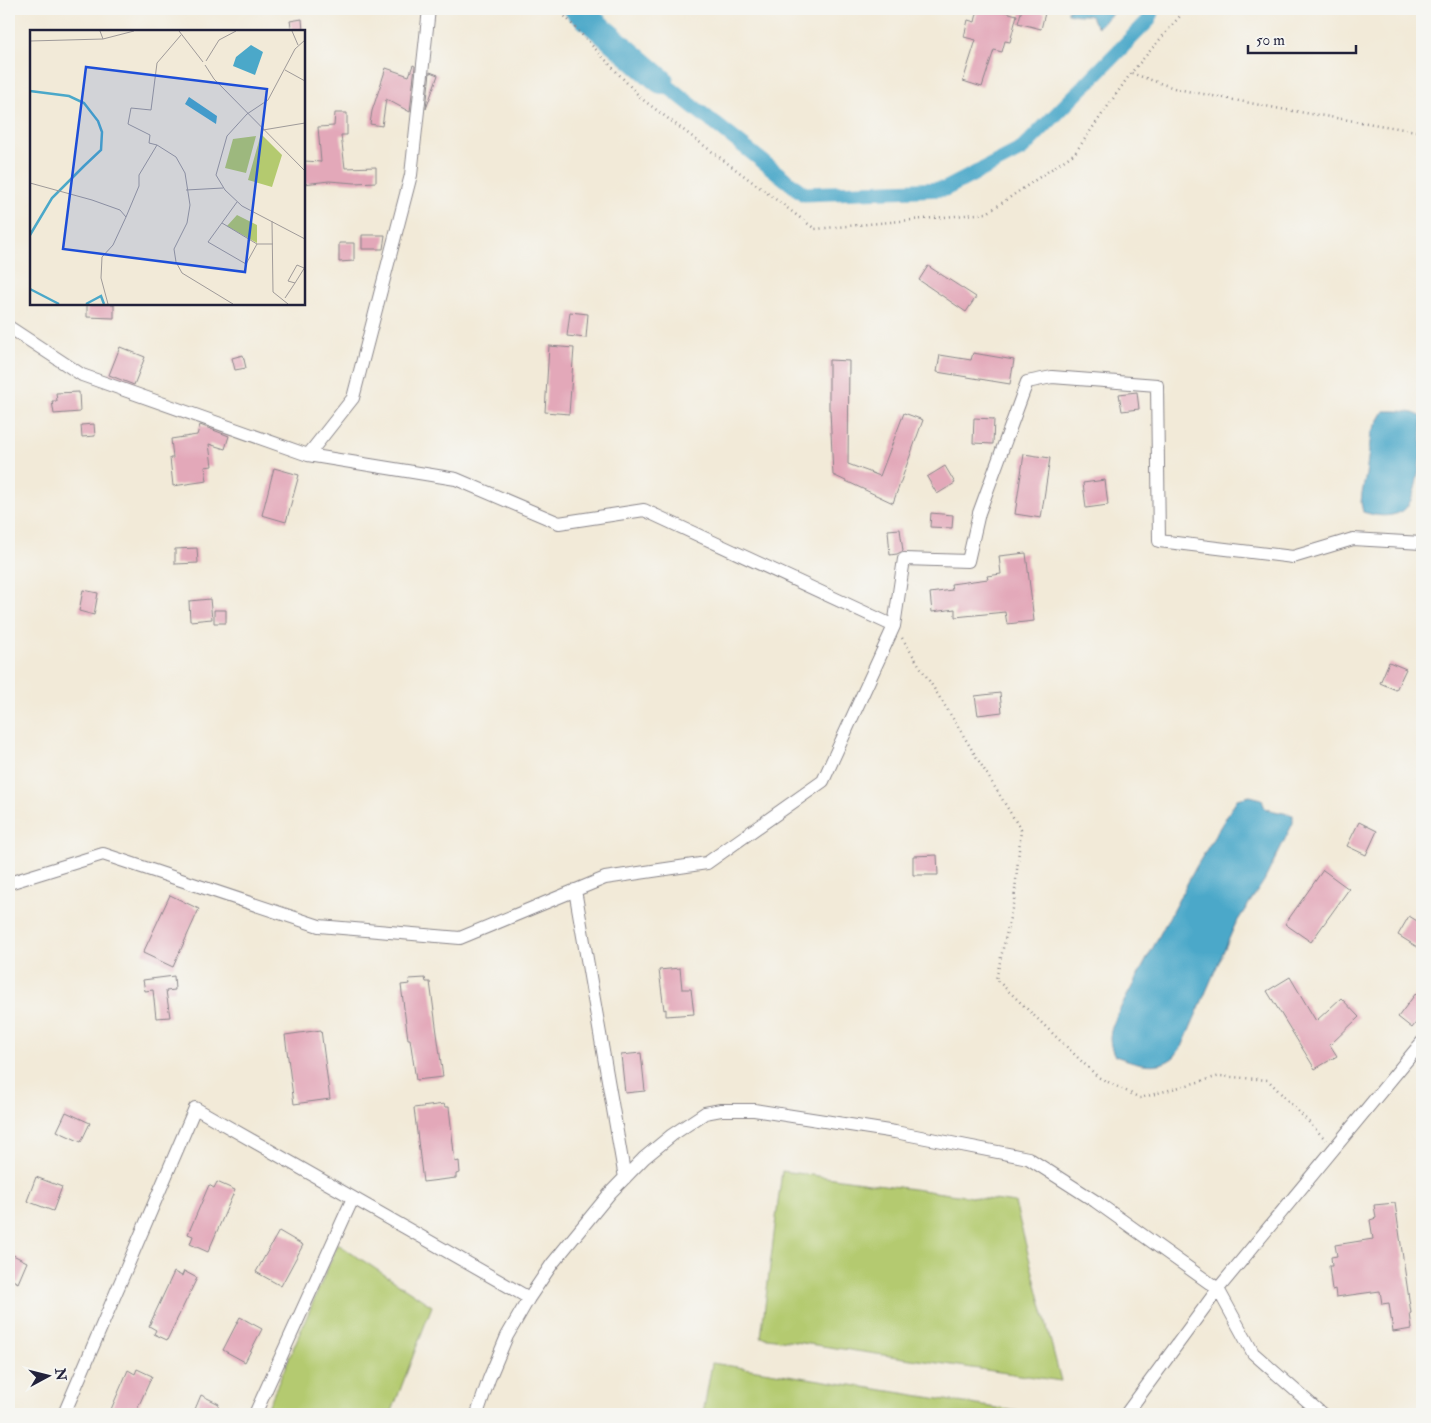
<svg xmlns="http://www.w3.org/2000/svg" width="1431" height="1423" font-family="'IM FELL Double Pica',serif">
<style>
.green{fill:#b4ca6f;stroke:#6b7655}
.water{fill:#4ba8c9;stroke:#366582}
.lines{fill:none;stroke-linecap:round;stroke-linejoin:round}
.canal{stroke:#4ba8c9;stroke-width:15}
.river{stroke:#4ba8c9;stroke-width:26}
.building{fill:#e3a8b9}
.street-casing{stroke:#8a868a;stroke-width:14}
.path{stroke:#8a868a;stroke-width:2.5;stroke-dasharray:1 4;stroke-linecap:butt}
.street{stroke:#fff;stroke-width:12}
.inset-river{fill:none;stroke:#4ba8c9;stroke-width:2.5}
.inset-road{fill:none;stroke:#9f9a99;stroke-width:1}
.view{fill:#1d4ed8;fill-opacity:0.15;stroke:#1d4ed8;stroke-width:2.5}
.inset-edge{fill:none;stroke:#22223b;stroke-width:2.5}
</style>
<rect width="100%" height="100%" fill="#f6f6f2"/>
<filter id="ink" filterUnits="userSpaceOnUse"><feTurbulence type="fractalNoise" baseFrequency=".02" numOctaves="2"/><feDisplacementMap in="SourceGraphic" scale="10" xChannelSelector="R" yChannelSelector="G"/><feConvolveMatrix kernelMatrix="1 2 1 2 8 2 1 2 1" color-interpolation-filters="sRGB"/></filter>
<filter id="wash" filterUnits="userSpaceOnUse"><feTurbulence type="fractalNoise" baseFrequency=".0096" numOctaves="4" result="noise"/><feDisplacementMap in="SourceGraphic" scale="20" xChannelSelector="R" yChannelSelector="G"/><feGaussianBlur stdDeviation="1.12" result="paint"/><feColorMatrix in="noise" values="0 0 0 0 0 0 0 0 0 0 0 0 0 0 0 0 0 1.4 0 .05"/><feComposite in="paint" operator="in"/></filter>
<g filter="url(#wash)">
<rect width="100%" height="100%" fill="#f2ead8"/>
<path class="green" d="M782,1171L1015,1203L1061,1381L761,1337Z
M338,1244L432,1306L391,1414H265Z
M712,1363L1034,1414H703Z"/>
<path class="water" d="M1068,9H1117L1098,27L1094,23L1091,16C1083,14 1076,16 1068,13Z
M1384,411C1397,411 1411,410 1422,417C1422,437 1421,502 1401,512C1388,518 1376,516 1363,512L1361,503L1362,493L1366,475L1371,434Z
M1250,796L1262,799L1265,809L1293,815V823L1264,881L1235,925L1182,1047C1179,1050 1177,1053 1175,1056C1158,1072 1133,1062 1115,1056C1105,1037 1112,1027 1120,1009L1196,867L1237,799Z"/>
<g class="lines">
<path class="canal" d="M661,81L804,194L945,189L1022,149L1149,20L1152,9"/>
<path class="river" d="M577,9L661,81"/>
</g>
<g id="blocks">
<path class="building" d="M978,9H994L1017,15L1010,42L1005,41L1002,52L994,50L982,87L963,81L976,40L964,37L968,20L975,22Z
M1022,9H1029L1045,13L1041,29L1018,23Z
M302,19L303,31H292L290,21Z
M413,65L415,66L410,112L386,99L382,126L370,124L372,111L386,68L409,76Z
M430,72L438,75L426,109Z
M335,113H347V135H341L345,168L376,167V182L355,183L329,181L304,184V161L321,162L318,127L334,126Z
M362,235H385L383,249H362Z
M339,243H354V261L339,262Z
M928,266L976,297L966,312L919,280Z
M87,304H114V318L87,317Z
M570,312L588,314L586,338L567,336Z
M549,346L574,348L569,414L545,412Z
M120,347L145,357L134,385L109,375Z
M973,353L1014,360L1010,384L937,372L940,355L971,360Z
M243,355L246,368L235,370L232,358Z
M829,360L849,361L848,464L880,476L904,413L923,420L893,503L833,475L830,410H829Z
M79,392L80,412L54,414L52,401H57L56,393Z
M1137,392L1139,409L1122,411L1119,394Z
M974,418L994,419L993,444L973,443Z
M94,424L95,436L82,437L81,425Z
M200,425L229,436L225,449L209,444L212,466L205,467L207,481L173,486L170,458H173L171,439L197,435Z
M1024,454L1050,458L1041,518L1015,514Z
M945,466L955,483L937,494L927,477Z
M274,468L299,475L286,522L262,515Z
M1105,480L1108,505L1086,508L1083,483Z
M931,513L953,515L952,528L930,527Z
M900,529L903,551L897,554L890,555L888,530Z
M197,548L198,563L175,564V549Z
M1026,553L1034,621L1007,624L1005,612L955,617V609L932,612L930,593L952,590L951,584L988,579L987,576L1001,574L999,556Z
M83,590L98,593L94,615L79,611Z
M210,599L212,619L190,621L189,601Z
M214,610H226V623H214Z
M1389,662L1406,669L1396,690L1380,683Z
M1000,693L1002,712L978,715L975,696Z
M1359,822L1377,831L1366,855L1347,846Z
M937,855L938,875H913V856Z
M1323,870L1349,889L1311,942L1285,924Z
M170,895L199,909L173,967L143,953Z
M1409,916L1422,924V950L1398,935Z
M680,968L682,989H691L694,1014L666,1016V1009L664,1010L659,970Z
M174,976L175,990L166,991L170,1017L156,1018L153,990L145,991L143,980Z
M1290,977L1316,1021L1341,998L1359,1017L1330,1045L1337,1056L1315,1069L1267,991Z
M425,978L426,982H430L443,1077L416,1080L410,1039H408L401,985L410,984L409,979Z
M1416,993L1422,998V1015L1412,1028L1398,1017Z
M321,1030L330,1099L294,1104L285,1035Z
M641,1053L645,1091L625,1093L621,1055Z
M444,1104L445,1107H449L455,1162L459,1161L460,1173L456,1174V1178L423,1182L414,1108Z
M66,1112L90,1123L81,1142L57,1131Z
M36,1177L62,1187L53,1211L27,1201Z
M217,1182L235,1190L208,1252L190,1244L193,1236L188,1234L209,1185L214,1188Z
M1395,1203L1411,1313H1410L1412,1329L1393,1332L1389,1303L1382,1304L1380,1291L1336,1297L1335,1289L1332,1290L1329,1266H1332L1331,1257L1337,1256L1335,1245L1373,1239L1370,1220L1376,1218L1374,1205Z
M279,1231L303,1245L281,1286L256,1272Z
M9,1253L27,1262L18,1283L9,1278Z
M184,1271L197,1278L167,1340L154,1334L156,1330L149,1326L174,1272L182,1276Z
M240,1317L262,1329L245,1362L223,1350Z
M137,1369L152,1376L135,1414H109L128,1370L135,1374Z
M201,1395L219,1404L215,1414H193Z"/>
</g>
</g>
<g filter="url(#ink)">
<use href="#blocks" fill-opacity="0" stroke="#8a868a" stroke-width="1"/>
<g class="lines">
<g class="street-casing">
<path id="street" d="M9,327L82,375L308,455L353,398L411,175L429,9
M308,455L456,479L559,523L644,510L894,626L904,559L968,561L979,513L1027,382L1052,377L1157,385L1159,541L1293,557L1353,539L1422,543
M9,883L103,854L319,926L460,938L605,878L707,863L823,781L894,626
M575,890L625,1178
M64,1414L195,1108L529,1298
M255,1414L353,1198
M477,1414L489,1379L507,1336L529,1298L552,1264L611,1192L644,1158L672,1135L705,1113L721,1110H754L895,1132L1028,1158L1095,1201L1218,1289L1253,1353L1322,1414
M1126,1414L1218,1289L1422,1042"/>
</g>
<path class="path" d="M558,9L642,99L815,229L987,213L1075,153L1131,73
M1186,9L1131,73L1177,89L1281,109L1422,132
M902,638L952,717L1021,830L1014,900L996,979L1098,1077L1140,1098L1220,1076L1268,1080L1326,1140"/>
<use href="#street" class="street"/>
</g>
</g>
<g transform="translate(30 30)">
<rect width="275" height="275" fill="#f2ead8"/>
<path d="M231,104L252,125L242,157L218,150ZM226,106L216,143L195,138L203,109ZM207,185L227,195V213L197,196Z" fill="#b4ca6f"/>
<path d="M221,15L233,22L225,45L203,36L206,27ZM159,67L187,86L186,94L155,74Z" fill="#4ba8c9"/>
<path class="inset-river" d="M0,61L39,66L54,73L68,91L72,102L71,120L54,136M0,205L22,168L54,136M0,259L29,274M56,274L71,266L74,274"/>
<path class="inset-road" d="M70,1L73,9L104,1M149,1L173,32M262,1L268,15M275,10L265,19L238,70L217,84L197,106L186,145L195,160L212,176L275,209M0,11L73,9M176,31L189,10L206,1M175,35L184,49L275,141M255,40L275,51M233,100L275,93M127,115L146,127L155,143L160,175L157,193L144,219L146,232L152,243L203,274M0,153L62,170L90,180L96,187L83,215L72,227L71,248L78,274M156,160L193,158M96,187L109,156V145L127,115L119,113L120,105L98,94L101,78L121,80L127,33L151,5M242,191L243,262L258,274M192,193L227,214L216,234L178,212L207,172M227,214H243M274,238L267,235L258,251L265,253L275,237M255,268L265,253"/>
<path class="view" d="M56,37L237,59L215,242L33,219Z"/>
<rect width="275" height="275" class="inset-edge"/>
</g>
<rect width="1431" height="1423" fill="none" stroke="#f6f6f2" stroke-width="30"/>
<g transform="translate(48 1376) rotate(83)" stroke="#f6f6f2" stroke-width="4" paint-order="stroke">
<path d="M0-4L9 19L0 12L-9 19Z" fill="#22223b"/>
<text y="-8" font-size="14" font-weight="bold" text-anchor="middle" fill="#22223b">N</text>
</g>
<path d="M1248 45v8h108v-8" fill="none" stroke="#22223b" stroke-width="2.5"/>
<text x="1256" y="45" font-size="15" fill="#22223b" stroke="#f6f6f2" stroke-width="4" paint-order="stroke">50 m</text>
</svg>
